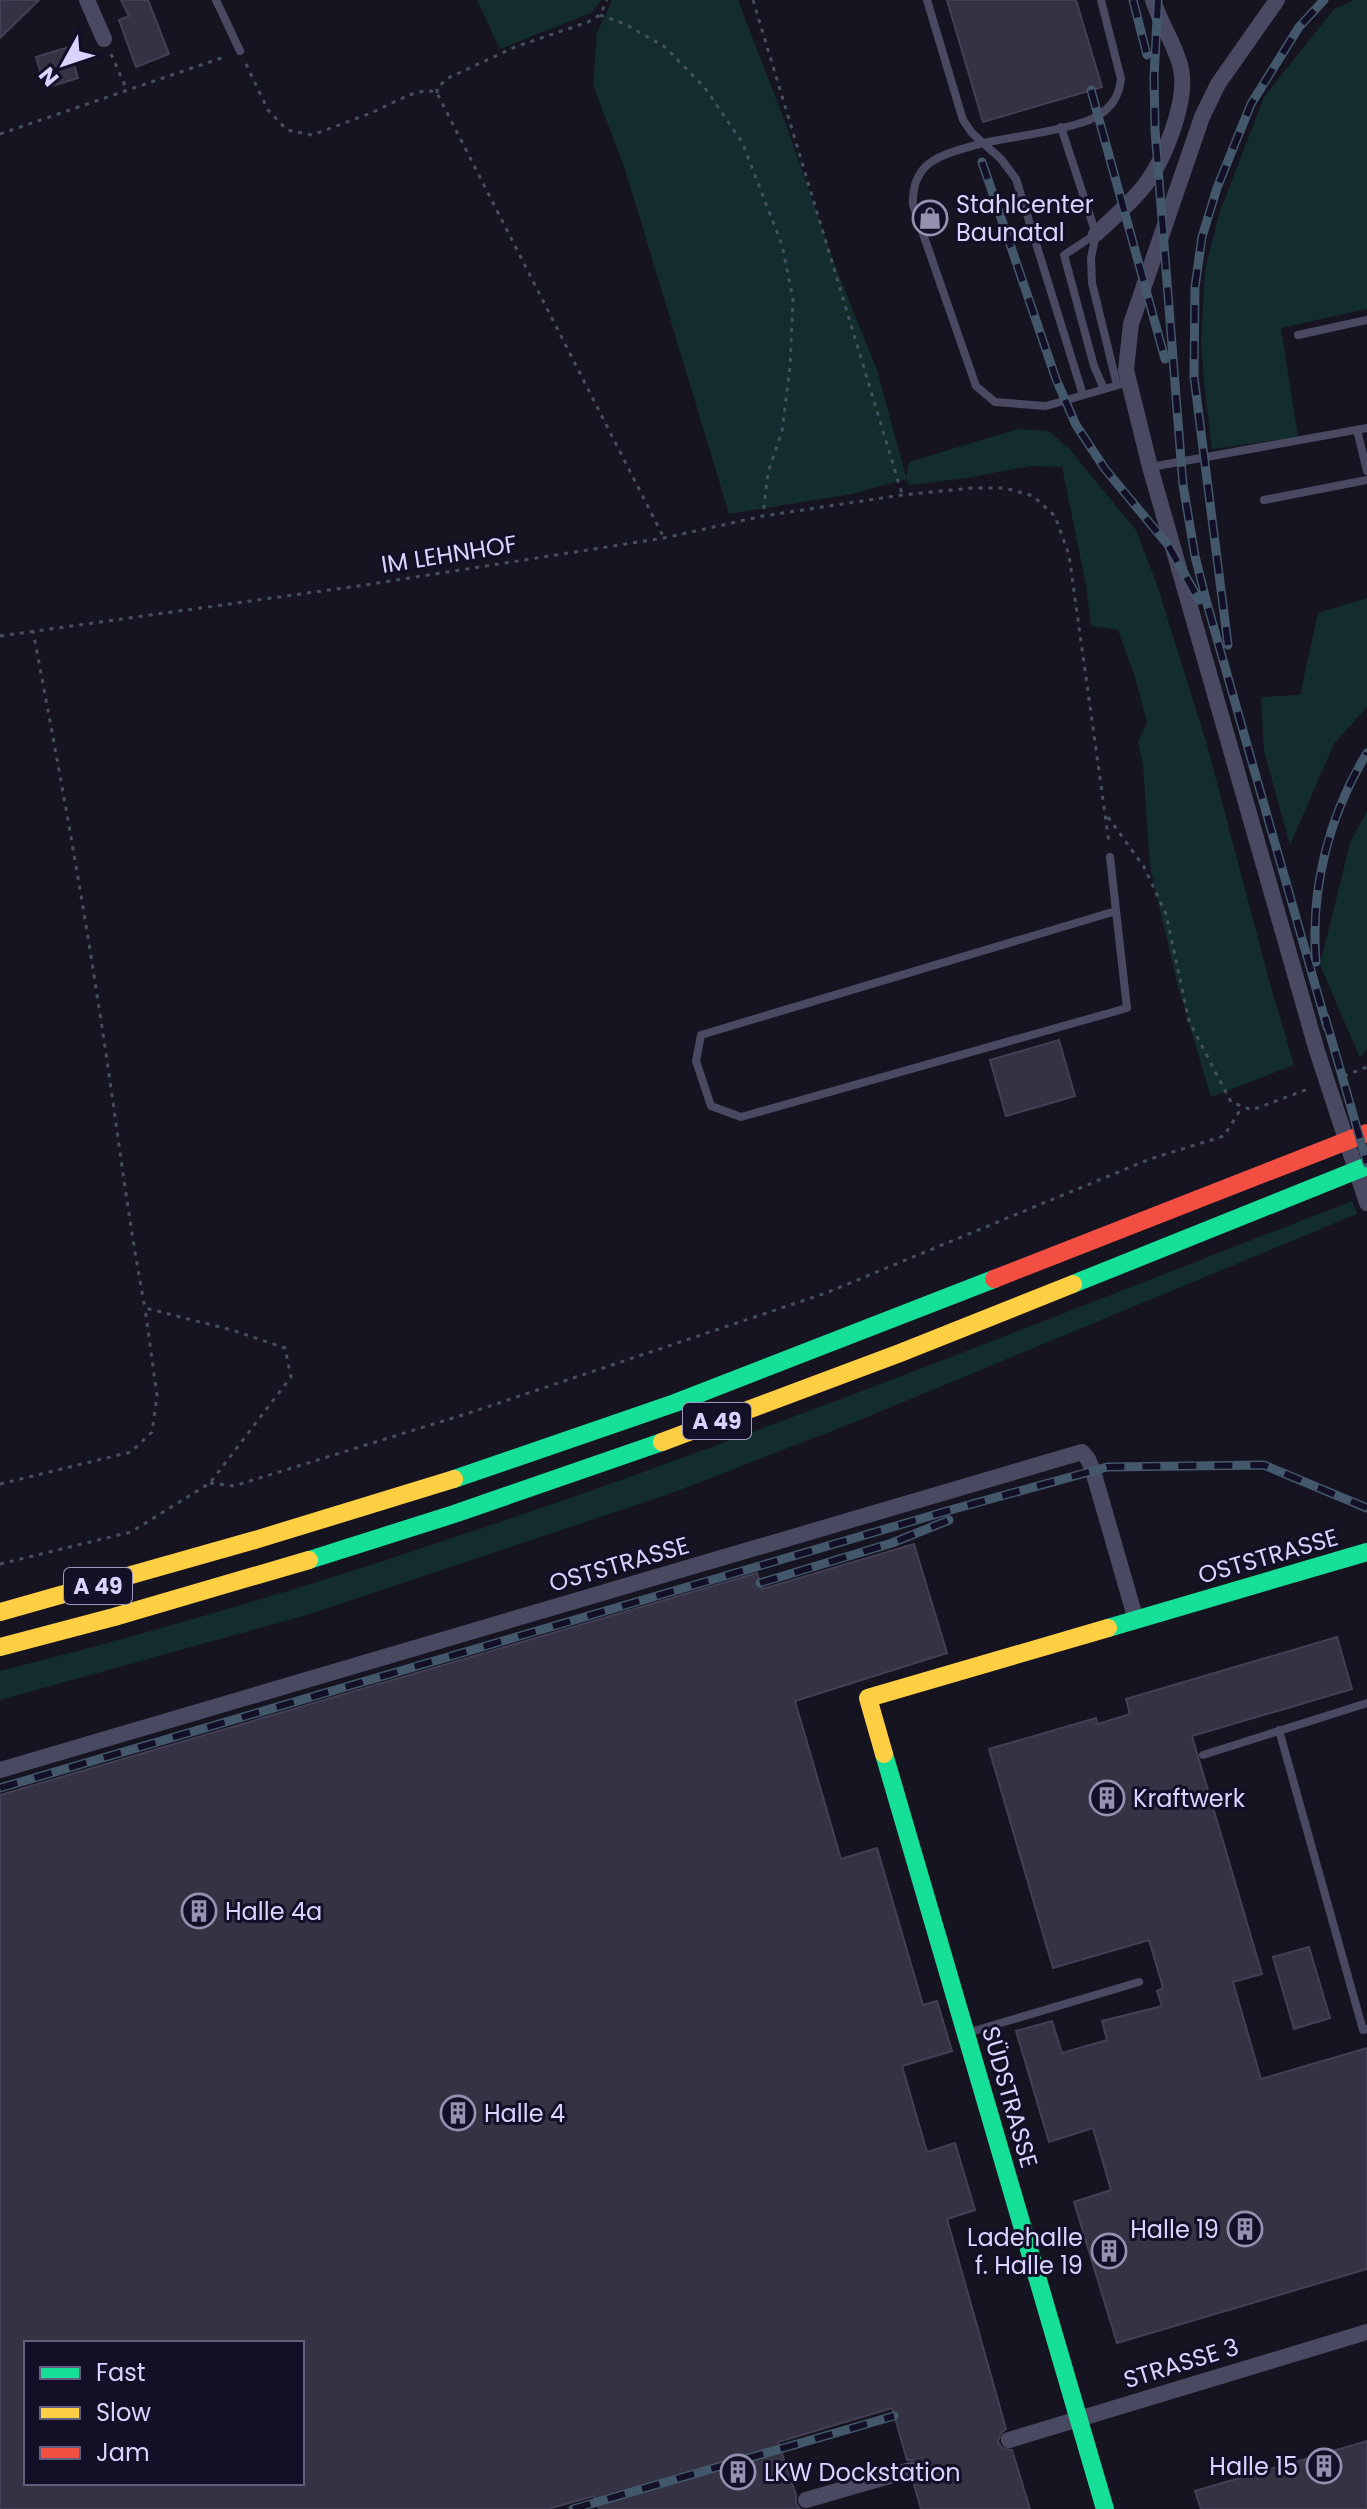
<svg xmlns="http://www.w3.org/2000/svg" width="1367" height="2509" font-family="Poppins,sans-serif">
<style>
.green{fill:#132c2d}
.building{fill:#343243;stroke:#433f54;stroke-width:2;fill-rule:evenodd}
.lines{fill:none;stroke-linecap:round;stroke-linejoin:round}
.street-tunnel{stroke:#333142;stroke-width:16;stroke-dasharray:16 8;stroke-linecap:butt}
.path{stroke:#44505f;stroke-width:3;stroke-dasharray:4 6;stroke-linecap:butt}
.lane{stroke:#4a4962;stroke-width:8}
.street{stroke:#4a4962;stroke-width:16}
.fast{stroke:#16e098;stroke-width:18}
.slow{stroke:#ffcf43;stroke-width:18}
.jam{stroke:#f24e42;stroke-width:18}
.rail-casing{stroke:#43596b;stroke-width:9}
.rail{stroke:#130f26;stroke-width:6;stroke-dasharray:18;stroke-linecap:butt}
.labels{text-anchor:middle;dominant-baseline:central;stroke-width:6;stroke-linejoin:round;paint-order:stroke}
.shield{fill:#130f26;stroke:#9e99be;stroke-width:2}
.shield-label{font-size:22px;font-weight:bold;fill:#d9d4ff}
.poi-label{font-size:24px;fill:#d9d4ff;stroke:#130f26;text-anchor:start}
.street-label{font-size:24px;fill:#d9d4ff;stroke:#130f26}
</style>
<rect width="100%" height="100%" fill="#161421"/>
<path class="green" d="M477,0H601L591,13L500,49Z
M612,0H738L787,127L836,268L877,370L906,477L909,462L1018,429L1049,431L1070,450L1136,530L1157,585L1207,745L1269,980L1294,1065L1211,1097L1177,983L1150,866L1143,764L1138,742L1147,722L1135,677L1118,630L1091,626L1086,585L1062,467L1030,466L967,478L909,485L906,479L852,494L729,514L625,169L593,85L597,33Z
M1354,0H1367V309L1281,328L1298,437L1212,449L1205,393L1201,343L1205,270L1219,214L1264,97L1334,9Z
M1367,598V707L1334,744L1290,845L1264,751L1261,697L1300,695L1318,613Z
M1367,811V1048L1360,1058L1320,965L1350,843Z
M1352,1201L1357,1214L855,1422L672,1493L310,1614L0,1700V1671C464,1556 907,1373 1352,1201Z"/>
<path class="building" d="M0,0H39L0,38Z
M121,0H148L169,54L136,67L119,20L129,16Z
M947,0H1076L1102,87L983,122Z
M69,47L78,78L45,88L36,57Z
M1059,1040L1075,1096L1006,1116L990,1060Z
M914,1544L947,1653L795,1701L841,1859L877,1848L923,2005L937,2001L952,2051L902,2066L927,2152L955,2143L975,2210L947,2219L1006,2429L1001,2433L998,2442L1002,2448L1012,2450L1030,2509H921L913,2481L920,2473V2466L913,2460H907L892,2408L778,2442L796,2495V2504L800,2509H599L594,2496L548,2509H0V1795L757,1573L762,1589ZM26,2343H302V2483H26Z
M1337,1637L1352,1689L1192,1736L1262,1974L1233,1982L1261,2079L1367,2048V2269L1117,2343L1074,2202L1111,2190L1093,2128L1049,2142L1016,2031L1052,2021L1062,2053L1107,2040L1102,2021L1162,2006L1157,1991L1163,1988L1149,1940L1053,1968L989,1749L1096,1718L1098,1724L1130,1714L1126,1699Z
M1309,1947L1330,2018L1294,2029L1273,1957Z
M1367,2441V2509H1201L1195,2491Z"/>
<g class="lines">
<path class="street-tunnel" d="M910,2470L1009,2440"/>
<path class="path" d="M753,0L902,494
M600,15L625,24L665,47L705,88L742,142L782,245L793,299L790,367L782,431L768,473L763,515
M111,54L127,90
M246,64L268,110L287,130L312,135L371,113L409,95L427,90L437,93L664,538
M437,93V88L448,78L515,47L588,22L600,15L607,0
M0,134L227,56
M0,636L365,585L664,538L763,516L902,495L972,488H1005L1033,496L1055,516L1069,555L1109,843
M1108,817L1144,867L1166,914L1189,1021L1231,1102L1252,1110L1311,1088
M1344,1076L1367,1067
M210,1483L234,1486L472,1412L826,1293L1150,1159L1224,1136L1242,1107
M0,1484L131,1452L152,1432L157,1396L145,1308
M0,1564L131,1532L210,1483L291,1377L285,1348L232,1330L145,1308C126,1209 115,1108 99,1008C80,882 57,757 33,631"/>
<path class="lane" d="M216,0L240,51
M927,0L963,120L972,133L983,143C1011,137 1078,129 1099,115C1113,106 1119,95 1121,79L1101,0
M1061,127L1096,234L1091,258L1092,283L1117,385
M1096,234L1064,255L1094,366L1104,389
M1298,335L1367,320
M1083,395L1016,179L1001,159L983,143C946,154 911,158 913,205L976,386L995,402L1046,406L1129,382
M1357,430L1367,471
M1151,467L1367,428
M1264,500L1367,480
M1110,857L1127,1008L741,1117L711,1106L696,1061L701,1035L1116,911
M1279,1730L1363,2030L1367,2029
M1203,1755L1367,1703
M967,2033L1139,1982"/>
<path class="street" d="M87,0L104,39
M1277,0L1218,84L1202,117L1131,324L1126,370L1150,467L1317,1051L1367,1203
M1096,234C1113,218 1131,203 1145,185C1164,160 1188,101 1181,69C1176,45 1160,24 1153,0
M0,1770L1082,1452L1088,1459L1093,1471L1136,1620
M1009,2440L1367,2332
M806,2500L910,2470"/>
<path class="fast" d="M1073,1284L1367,1166
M454,1479L675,1403L994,1279
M309,1560L454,1514L662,1442
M1108,1628L1367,1552
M884,1754L1105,2509"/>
<path class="slow" d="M662,1442L900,1353L1073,1284
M0,1612L255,1540L454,1479
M0,1647L114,1617L309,1560
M884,1754L868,1698L1108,1628"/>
<path class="jam" d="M994,1279L1367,1133"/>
<g class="rail-casing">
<path id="rail" d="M1133,0L1147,55
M1158,0L1154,77L1155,130L1183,485L1195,556L1206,600L1327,1027
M1091,90L1165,359
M982,162L1056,379L1076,425L1105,469L1168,545L1199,600
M1228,645L1194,377L1195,287L1202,237L1217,188L1251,104L1299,27L1324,0
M1316,962C1310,889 1329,815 1367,753
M1325,1017L1367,1163
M760,1583L892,1543L949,1520
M0,1788L954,1509L1107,1467L1264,1465L1367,1508
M573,2509L894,2416"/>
</g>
<use href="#rail" class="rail"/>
</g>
<defs>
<g id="shop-ring" transform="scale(1.8)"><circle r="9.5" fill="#130f26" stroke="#9591b1" stroke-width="1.5"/><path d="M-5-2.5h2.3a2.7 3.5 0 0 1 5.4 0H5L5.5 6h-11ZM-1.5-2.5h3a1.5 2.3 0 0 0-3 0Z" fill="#9591b1"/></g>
<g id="building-ring" transform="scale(1.8)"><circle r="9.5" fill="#130f26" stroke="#9591b1" stroke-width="1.5"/><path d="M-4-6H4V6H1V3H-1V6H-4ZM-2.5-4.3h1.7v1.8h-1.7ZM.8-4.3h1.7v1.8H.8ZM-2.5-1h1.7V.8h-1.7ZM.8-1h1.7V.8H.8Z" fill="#9591b1"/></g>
</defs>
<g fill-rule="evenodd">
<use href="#shop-ring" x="930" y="218"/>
<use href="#building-ring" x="1107" y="1798"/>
<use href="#building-ring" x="199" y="1911"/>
<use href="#building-ring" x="458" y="2113"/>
<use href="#building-ring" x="1245" y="2229"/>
<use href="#building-ring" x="1109" y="2251"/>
<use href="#building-ring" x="1324" y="2466"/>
<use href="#building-ring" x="738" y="2472"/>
</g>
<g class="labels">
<g class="shield">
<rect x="683" y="1403" width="68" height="36" rx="6"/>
<rect x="64" y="1568" width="68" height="36" rx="6"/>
</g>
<g class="shield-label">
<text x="717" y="1421">A 49</text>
<text x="98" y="1586">A 49</text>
</g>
<g class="poi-label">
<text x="956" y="204">Stahlcenter<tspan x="956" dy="28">Baunatal</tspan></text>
<text x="1133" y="1798">Kraftwerk</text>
<text x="225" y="1911">Halle 4a</text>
<text x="484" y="2113">Halle 4</text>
<text x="1219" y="2229" text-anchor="end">Halle 19</text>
<text x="1083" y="2237" text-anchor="end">Ladehalle<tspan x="1083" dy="28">f. Halle 19</tspan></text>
<text x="1298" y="2466" text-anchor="end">Halle 15</text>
<text x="764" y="2472">LKW Dockstation</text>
</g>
<g class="street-label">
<text transform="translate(449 554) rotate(-9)">IM LEHNHOF</text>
<text transform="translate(1268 1556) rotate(-16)">OSTSTRASSE</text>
<text transform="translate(619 1564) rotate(-16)">OSTSTRASSE</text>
<text transform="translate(1010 2097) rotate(74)">SÜDSTRASSE</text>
<text transform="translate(1181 2363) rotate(-17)">STRASSE 3</text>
</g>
</g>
<rect x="24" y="2341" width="280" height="144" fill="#130f26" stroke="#625e7d" stroke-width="2"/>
<rect x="40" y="2367" width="40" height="12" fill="#16e098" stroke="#625e7d" stroke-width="2"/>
<text x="96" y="2381" font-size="24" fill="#d9d4ff">Fast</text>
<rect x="40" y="2407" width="40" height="12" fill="#ffcf43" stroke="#625e7d" stroke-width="2"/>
<text x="96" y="2421" font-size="24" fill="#d9d4ff">Slow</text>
<rect x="40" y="2447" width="40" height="12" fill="#f24e42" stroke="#625e7d" stroke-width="2"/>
<text x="96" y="2461" font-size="24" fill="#d9d4ff">Jam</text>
<g transform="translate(64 64) rotate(230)" stroke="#130f26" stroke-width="6" paint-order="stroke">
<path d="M0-6L14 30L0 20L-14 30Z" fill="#d9d4ff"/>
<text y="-12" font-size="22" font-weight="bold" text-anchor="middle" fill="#d9d4ff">N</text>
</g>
</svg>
